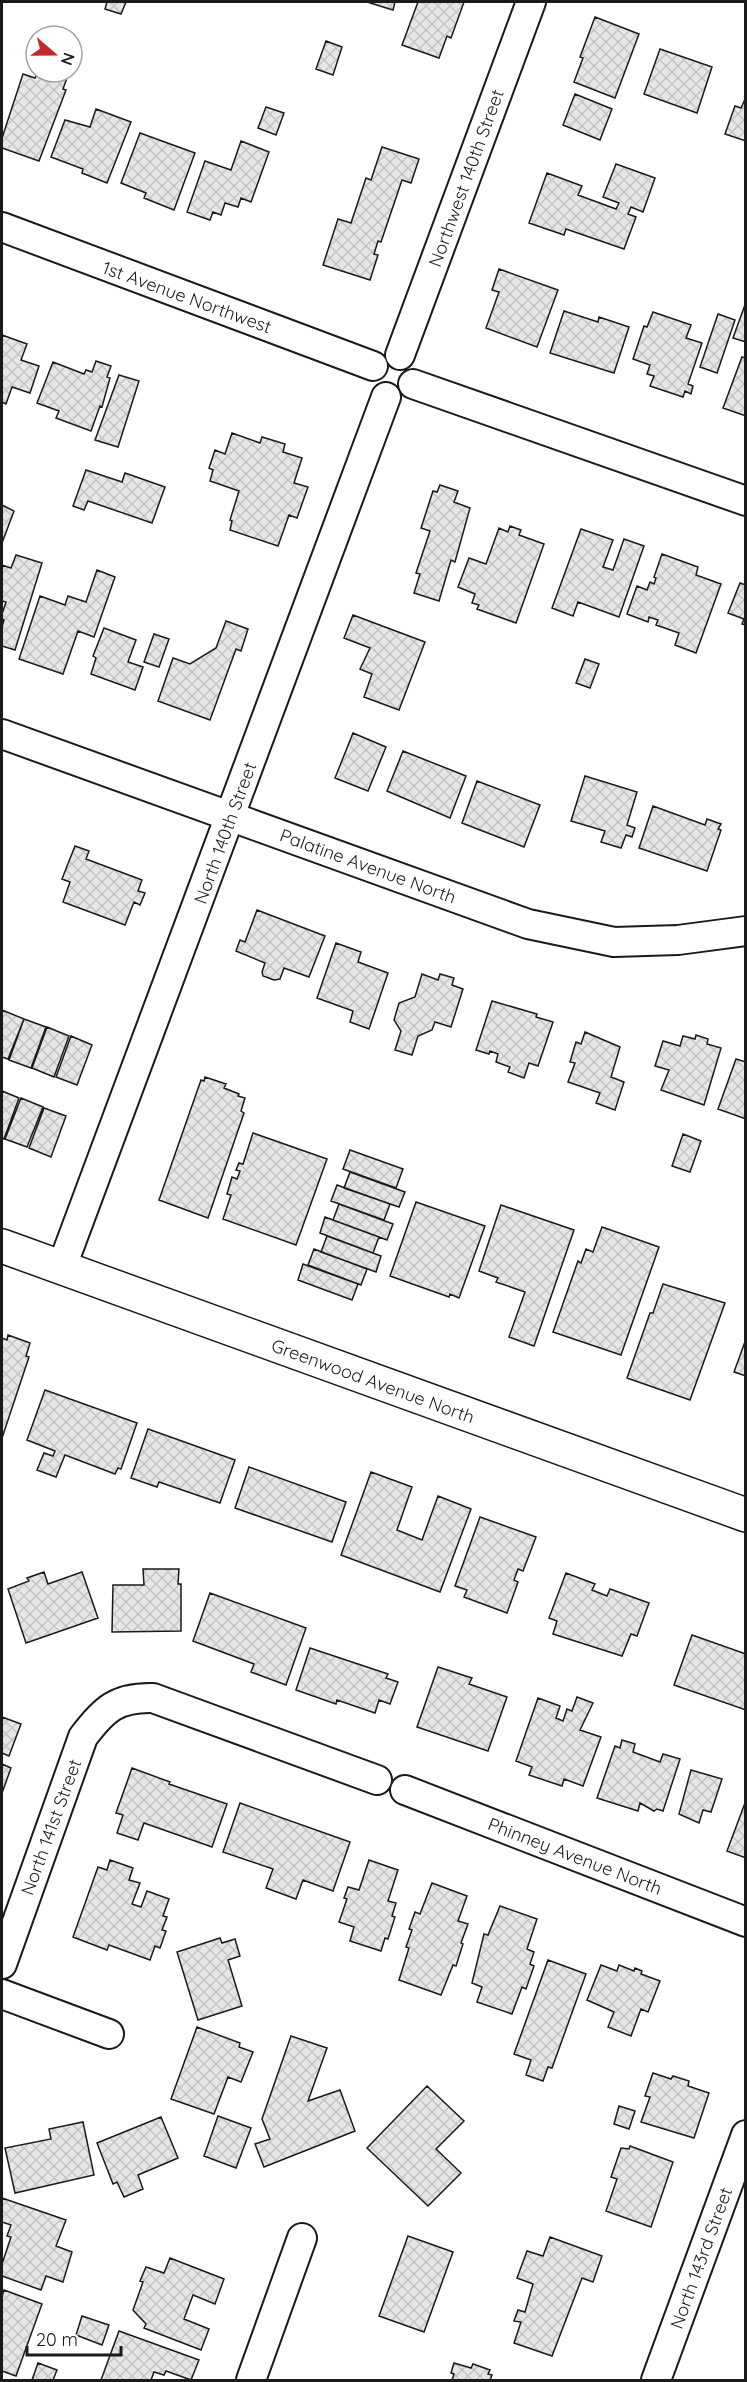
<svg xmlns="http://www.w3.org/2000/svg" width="747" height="2382" font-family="Quicksand,sans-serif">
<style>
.building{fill:url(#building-cross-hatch);stroke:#1a1a1a;stroke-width:1.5}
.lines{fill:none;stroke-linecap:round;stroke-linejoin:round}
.minor-casing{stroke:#1a1a1a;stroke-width:32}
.secondary-casing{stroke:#1a1a1a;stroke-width:36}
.minor{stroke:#fff;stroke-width:28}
.secondary{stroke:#fff;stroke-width:33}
.labels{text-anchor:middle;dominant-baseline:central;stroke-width:4.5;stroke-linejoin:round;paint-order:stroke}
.street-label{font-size:18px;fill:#1a1a1a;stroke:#fff}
</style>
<defs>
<pattern id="building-cross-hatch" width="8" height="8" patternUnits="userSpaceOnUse" patternTransform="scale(1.5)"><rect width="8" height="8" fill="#e6e6e6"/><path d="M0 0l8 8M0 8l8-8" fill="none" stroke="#c5c5c5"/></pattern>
</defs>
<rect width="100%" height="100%" fill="#fff"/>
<path class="building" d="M107,2H126L121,14L105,9Z
M367,2H395L393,10Z
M418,2H464L451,38L447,36L439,58L402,45Z
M595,17L639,34L615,98L574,82L583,58L580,57Z
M326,41L342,47L333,75L316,69Z
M660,49L712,67L697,113L644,94Z
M38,72H61L68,75L63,89L66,90L39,161L2,148V138L23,74L35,78Z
M575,94L612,109L600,140L563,125Z
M746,97V141L725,134L735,106L741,108Z
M266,107L284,113L276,135L258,128Z
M96,109L131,122L107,183L82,173L83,169L51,157L65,120L90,127Z
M140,133L195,153L174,210L144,198L146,193L121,183Z
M241,141L269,152L251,202L241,198L238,207L225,203L221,215L213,212L210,220L187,212L205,161L231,170Z
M382,147L419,159L411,183L402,180L381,242L378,241L374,254L378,255L370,280L323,265L338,219L351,223L366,178L371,180Z
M616,164L655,178L643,212L631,207L628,214L636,217L624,249L566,229L564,235L529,223L547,173L582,186L578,195L616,209L619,203L603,197Z
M499,269L558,290L537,347L486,328L499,292L492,290Z
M746,302V342L733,338Z
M564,311L598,322L599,317L629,327L614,373L550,353Z
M653,312L691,325L686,338L702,343L688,384L693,386L691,394L685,391L683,397L650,386L654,376L647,374L650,365L633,359L644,326L647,327Z
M718,314L735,320L717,373L700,367Z
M2,335L27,344L21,360L39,366L30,393L12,387L6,404L2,402Z
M742,357L746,358V416L723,408Z
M96,361L111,366L107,377L110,378L102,407L100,406L91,431L56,418L59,411L37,403L53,362L84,374L86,370L92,372Z
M119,375L139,381L118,447L95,440Z
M232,433L260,443L262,437L285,444L283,452L302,458L294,483L308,487L297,518L289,515L278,546L230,530L232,521L230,520L239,491L210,481L213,470L209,468L215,450L225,454Z
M86,470L122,482L125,473L165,487L152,523L88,501L84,510L73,506Z
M440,485L458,491L454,502L470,508L455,562L451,560L439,601L414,593L420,574L416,573L430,531L421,528L433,491L437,492Z
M2,505L14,511L2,543Z
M510,526L521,530L519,535L544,544L516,623L477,609L479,605L472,603L475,594L458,587L469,558L486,564L499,528L508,532Z
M581,529L613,540L603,567L613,570L624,539L644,546L619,617L578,602L573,616L552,608Z
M662,554L698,567L696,575L721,584L696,653L675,645L679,633L656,625L658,620L649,617L648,622L627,614L637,586L647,590L650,582L654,584L656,578L654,577Z
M16,555L42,563L15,650L2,646V627L4,620L2,619V614L6,602L2,601V565L11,568Z
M97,570L115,577L94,637L78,631L63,674L19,659L40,596L65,605L68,596L86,602Z
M740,583L746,585V625L742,624L744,619L728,613Z
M353,615L425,642L399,710L364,697L372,674L360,669L370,648L344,638Z
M226,621L248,629L241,651L236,649L210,720L158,701L173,658L190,664L216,648Z
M104,628L136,640L128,662L143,667L135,690L91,674L96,658L93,656Z
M154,634L169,639L159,667L144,662Z
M585,659L599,664L590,688L576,683Z
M353,733L386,747L368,791L335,778Z
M403,751L466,776L450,818L387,791Z
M585,776L637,792L627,825L635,828L632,837L626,835L621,848L601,842L605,831L571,821Z
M477,781L540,805L524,847L462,823Z
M653,806L705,825L707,819L721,824L718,829L721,830L707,871L639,848Z
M75,846L89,851L86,859L142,880L138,891L145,893L140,905L134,902L125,925L63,902L70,882L62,879Z
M257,910L325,936L309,977L284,968L280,979L274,980L263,976L262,972L265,963L236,951L240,940L245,942Z
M336,943L361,952L358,962L388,973L369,1029L350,1022L353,1011L317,998Z
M422,974L438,980L440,974L454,978L452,985L463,989L451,1027L435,1022L432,1030L418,1036L412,1055L395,1050L401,1031L394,1020L399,1003L415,997Z
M492,1001L537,1014L536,1017L553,1022L538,1066L529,1063L524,1078L508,1072L510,1067L496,1062L498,1054L490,1051L489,1054L476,1050Z
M2,1010L24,1019L8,1059L2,1057Z
M24,1019L46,1027L31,1068L9,1060Z
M47,1027L69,1036L54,1077L32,1068Z
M585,1032L620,1047L611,1077L624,1082L615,1110L596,1103L600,1093L568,1082L575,1063L570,1062L576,1042L581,1044Z
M696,1035L708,1039L707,1044L721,1048L704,1105L661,1090L669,1070L655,1066L663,1041L680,1046L683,1036L695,1039Z
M71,1036L92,1045L77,1085L56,1077Z
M736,1059L746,1062V1119L718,1109Z
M205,1077L226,1084L224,1088L239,1094L238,1096L245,1098L241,1111L244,1113L208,1218L159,1200L201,1080L204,1081Z
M2,1091L19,1098L4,1139L2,1138Z
M21,1098L43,1107L27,1147L5,1139Z
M44,1108L66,1116L51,1157L29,1148Z
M253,1133L327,1159L296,1245L223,1219L231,1195L227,1194L232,1177L237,1179L240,1171L236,1170L239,1163L243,1164Z
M683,1134L701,1141L690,1172L672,1166Z
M350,1150L403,1169L396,1188L343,1169Z
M350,1172L405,1192L399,1207L344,1188Z
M337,1185L390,1204L384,1220L331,1201Z
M416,1202L485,1226L459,1298L450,1294L449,1297L390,1276Z
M339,1204L393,1224L387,1240L333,1220Z
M501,1205L574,1230L534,1346L509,1337L525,1292L496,1282L498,1278L479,1271Z
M325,1217L379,1237L373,1253L320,1233Z
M602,1227L659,1247L621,1355L553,1332L578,1261L581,1263L586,1249L593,1252Z
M327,1236L381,1256L376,1272L321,1252Z
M314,1249L367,1269L361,1285L308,1265Z
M303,1264L358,1284L352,1300L298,1280Z
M663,1284L725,1303L690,1400L627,1378L650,1313H653Z
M8,1335L30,1343L26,1356L29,1357L2,1438V1338L7,1340Z
M746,1339V1376L734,1372Z
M45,1390L137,1423L121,1469L118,1468L115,1474L65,1455L56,1477L37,1470L44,1453L53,1456L55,1451L27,1440Z
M148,1429L235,1460L220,1503L159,1482L157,1487L131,1478Z
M249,1467L346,1502L332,1542L235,1508Z
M371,1472L412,1487L397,1530L422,1540L438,1496L471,1509L440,1592L341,1555Z
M480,1517L536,1537L523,1571L518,1569L514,1580L518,1582L507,1613L464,1597L467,1590L455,1586Z
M143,1569H179L178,1584H181V1631L112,1632L113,1585H144Z
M44,1572L48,1584L82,1572L98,1618L26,1643L8,1589L29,1581L27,1578Z
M566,1573L595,1584L592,1590L607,1596L610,1589L649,1603L637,1636L631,1634L622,1656L553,1634L557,1621L549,1618Z
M210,1593L306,1628L286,1685L251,1672L254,1664L193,1641Z
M692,1635L746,1654V1710L674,1685Z
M310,1648L388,1674L386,1678L398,1682L390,1704L379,1700L375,1713L337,1700L336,1704L296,1690Z
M438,1667L472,1678L469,1684L507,1697L488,1751L417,1727Z
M577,1697L593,1703L580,1730L601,1737L583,1786L564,1779L562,1786L529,1775L532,1767L516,1761L538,1698L560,1706L556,1718L563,1721L567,1709L572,1711Z
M2,1717L21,1724L9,1756L2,1753Z
M622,1740L635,1744L633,1752L660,1762L663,1754L680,1759L663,1811L657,1809L654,1811L640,1803L638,1811L597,1798L615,1746L620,1748Z
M2,1764L11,1768L2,1793Z
M132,1768L170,1782L169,1784L227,1804L212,1847L144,1823L138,1840L117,1833L123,1815L116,1813Z
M691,1770L722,1779L711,1812L703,1810L699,1823L679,1814Z
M240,1803L350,1842L333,1891L303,1880L296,1899L266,1888L273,1869L223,1852Z
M745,1803H746V1858L727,1851Z
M110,1860L133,1868L129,1880L140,1883L132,1904L141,1907L147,1891L169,1899L163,1916L167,1917L162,1930L166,1931L160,1948L155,1946L150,1960L109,1945L107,1950L73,1937L98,1867L107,1870Z
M369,1860L398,1870L388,1901L396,1903L392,1916L395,1917L388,1939L385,1938L381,1951L350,1941L354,1927L339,1922L347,1899L344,1898L348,1887L359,1890Z
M432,1883L467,1896L458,1921L468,1924L461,1943L463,1944L456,1966L453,1965L441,1995L399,1980L409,1948L406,1947L412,1930L409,1929L415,1912L420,1914Z
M500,1906L537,1919L527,1949L534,1952L530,1964L534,1966L526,1989L522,1987L512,2014L477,2002L482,1987L472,1983L484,1934L488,1935Z
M220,1938L222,1943L235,1939L240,1956L228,1960L242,2006L198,2020L177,1952Z
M548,1960L586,1974L552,2068L548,2067L543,2081L526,2075L531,2060L514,2054Z
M601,1965L617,1971L619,1965L634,1971L635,1968L642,1971L641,1974L660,1981L648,2012L641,2009L631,2036L608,2027L614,2012L587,2000Z
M197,2027L240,2043L239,2047L253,2052L241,2082L228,2077L214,2114L171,2099Z
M291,2036L327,2048L308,2101L340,2090L355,2131L264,2167L255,2144L270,2139L262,2119Z
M653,2073L671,2079L673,2076L689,2081L688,2086L709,2093L694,2138L641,2122L650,2097L645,2096Z
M427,2086L464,2121L436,2149L461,2173L428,2206L367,2148Z
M619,2106L635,2111L629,2129L614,2124Z
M218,2116L251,2128L236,2168L204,2156Z
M161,2117L178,2158L138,2175L143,2189L124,2197L117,2182L113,2184L97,2143Z
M83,2122L94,2175L15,2193L5,2148L51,2139L49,2129Z
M630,2146L673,2162L651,2227L606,2211L617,2179L611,2177L621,2148L629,2149Z
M2,2198L66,2220L56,2246L72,2252L63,2282L46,2276L41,2290L2,2276V2264L11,2237L7,2236L11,2225L2,2222Z
M408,2236L453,2252L424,2332L379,2316Z
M550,2237L602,2256L593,2282L582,2278L552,2356L514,2343L521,2322L514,2321L518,2310L525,2312L533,2284L517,2278L527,2251L543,2256Z
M170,2258L224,2279L215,2304L193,2295L184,2319L209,2329L201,2350L144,2328L146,2324L133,2310L143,2282L140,2281L146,2267L164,2273Z
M4,2290L42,2304L16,2376L2,2371V2296Z
M82,2316L109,2325L102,2345L76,2335Z
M119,2331L199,2360L191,2380L166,2371L164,2375L154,2372L151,2380H101Z
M38,2363L57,2370L53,2380H32Z
M454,2363L471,2368L473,2364L490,2370L488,2374L492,2375L490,2380H452L454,2374L451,2373Z"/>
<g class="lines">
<g class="minor-casing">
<path id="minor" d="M2,227L373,366
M400,355L531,2
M413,384L746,501
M2,734L528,924L614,942L678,940L746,931
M61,1269L386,397
M405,1790L746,1922
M2,1964L83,1737C104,1709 117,1697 153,1698L377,1780
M2,1994L109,2034
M251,2380L302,2238
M656,2380L746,2135"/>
</g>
<g class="secondary-casing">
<path id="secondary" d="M2,1246L746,1515"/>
</g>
<use href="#minor" class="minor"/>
<use href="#secondary" class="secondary"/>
</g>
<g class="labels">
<g class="street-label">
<text transform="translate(466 178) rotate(-70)">Northwest 140th Street</text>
<text transform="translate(187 297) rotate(20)">1st Avenue Northwest</text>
<text transform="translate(225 833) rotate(-70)">North 140th Street</text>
<text transform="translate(368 866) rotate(20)">Palatine Avenue North</text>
<text transform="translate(373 1381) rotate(20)">Greenwood Avenue North</text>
<text transform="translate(51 1827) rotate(-70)">North 141st Street</text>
<text transform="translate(575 1856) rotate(21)">Phinney Avenue North</text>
<text transform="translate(701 2258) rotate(-70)">North 143rd Street</text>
</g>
</g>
<rect width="747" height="2382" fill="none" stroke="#1a1a1a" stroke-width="6"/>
<g transform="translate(54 54) rotate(110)"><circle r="28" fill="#ffffff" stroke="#a3a3a3" stroke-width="1.5"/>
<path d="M0-4.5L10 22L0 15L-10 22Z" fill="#c62828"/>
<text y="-9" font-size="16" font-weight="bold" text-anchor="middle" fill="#1a1a1a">N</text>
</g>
<path d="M27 2346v9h94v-9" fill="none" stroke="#1a1a1a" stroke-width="3"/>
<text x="36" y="2346" font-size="18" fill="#1a1a1a" stroke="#ffffff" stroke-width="4.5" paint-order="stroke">20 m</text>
</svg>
